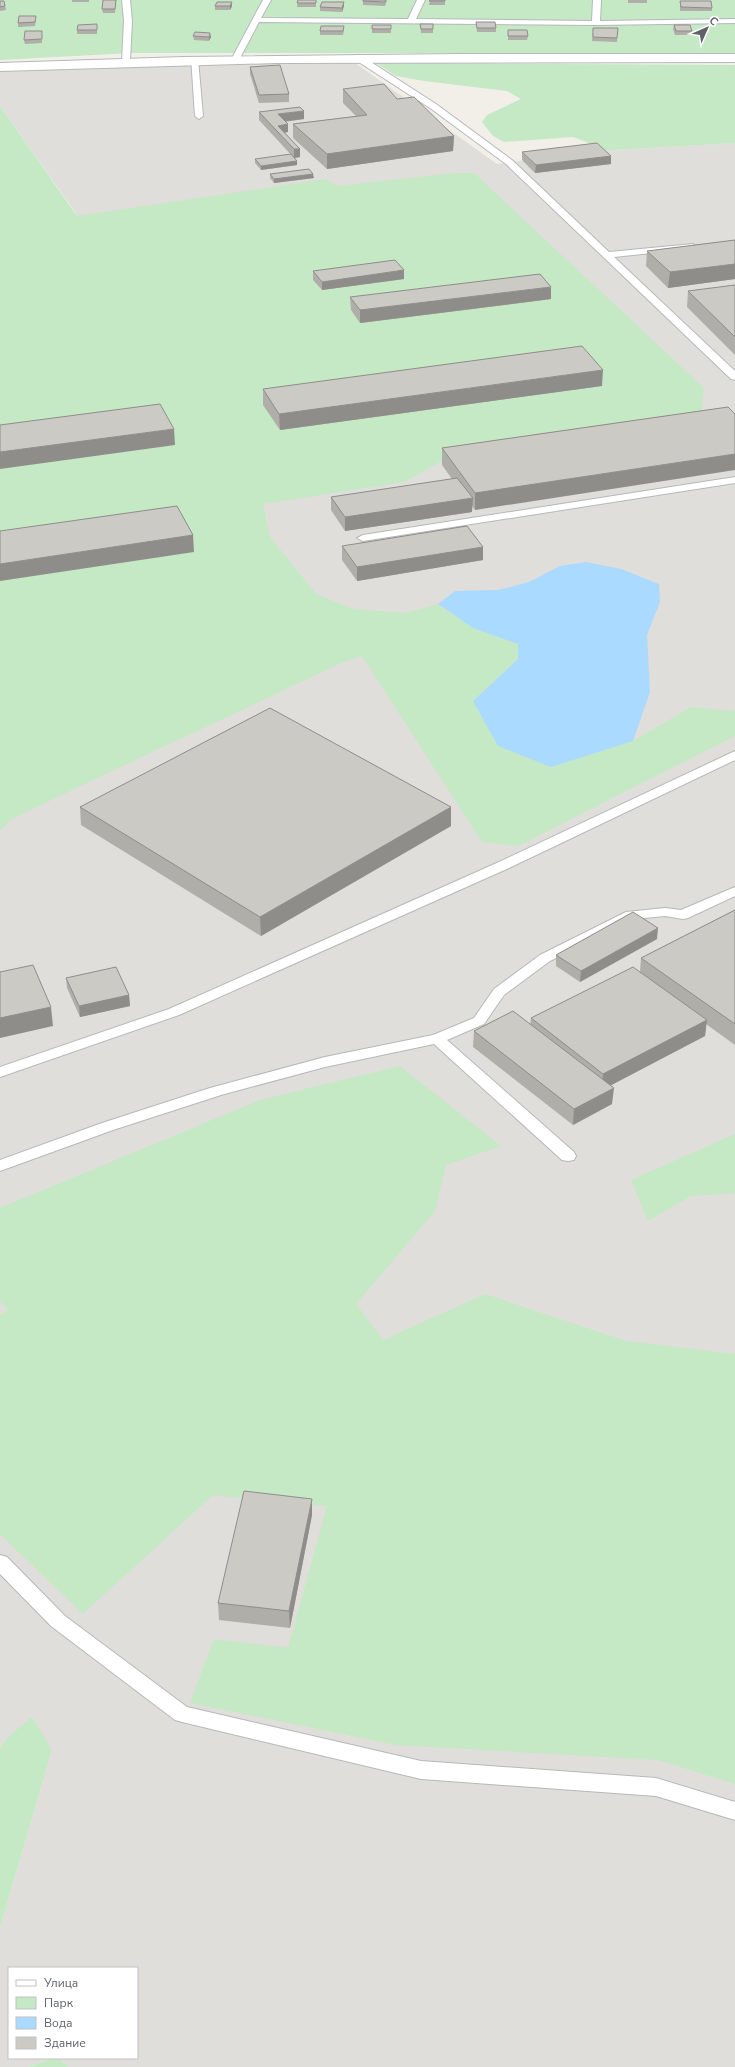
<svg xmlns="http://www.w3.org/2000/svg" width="735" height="2067" font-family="'Nunito Sans',sans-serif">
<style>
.industrial{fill:#e0deda}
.green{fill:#c5e8c5}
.water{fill:#aadaff}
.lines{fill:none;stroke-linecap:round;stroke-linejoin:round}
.service-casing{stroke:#b5b8bc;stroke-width:2}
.tertiary-casing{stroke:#b5b8bc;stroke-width:2}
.service{fill:#fff;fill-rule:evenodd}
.tertiary{fill:#fff;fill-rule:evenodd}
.wall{fill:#afaea9}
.shaded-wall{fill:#8f8d8a}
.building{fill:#cccac5;stroke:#8f8d8a}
</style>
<rect width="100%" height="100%" fill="#f1efe8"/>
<path class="industrial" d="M351,60L497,164L597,151L735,143V2067H69L58,2058H137V1968H9V2058H53L28,2067H0V1928L52,1750L7,1738L0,1748V227L77,215L0,106V71Z"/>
<path class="green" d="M0,0H735V53H131L0,60Z
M376,63L735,65V143L597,151L589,143L573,137L504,142L493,136L482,122L487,115L521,99L507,91L424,81L396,76Z
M0,106L77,216L326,179L337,186L455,173H474L704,388L701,416L447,458L404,482L263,504L270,537L316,594L354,609L405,613L438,604L473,628L518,644V659L473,701L633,741L691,707L735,711V736L518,846L482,842L362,656L341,663C231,716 120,766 10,820L0,831Z
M400,1066L501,1146L446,1165L435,1211L356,1304L383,1340L485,1294L626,1341L735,1354V1784L658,1760L396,1745L190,1703L214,1639L288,1648L327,1506L213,1495L83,1614L0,1534V1315L8,1310L0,1301V1208L260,1100Z
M735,1134V1193L691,1196L648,1221L631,1180Z
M32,1717L52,1750L0,1928V1748L7,1738Z
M53,2058H58L69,2067H28Z"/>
<path class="water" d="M586,562L621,569L659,584L660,602L647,635L650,692L633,741L551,767L498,746L473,701L518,659V644L473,628L438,604L455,591L498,590L529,582L560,566Z"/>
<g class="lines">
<g class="service-casing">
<path id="service" d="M122,0H130L132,21L130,61L126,63L122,61L124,21Z
M263,0H271L261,18L408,19L417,0H425L416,19L592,21L593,0H601L600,21L735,19V23L596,25L259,22L240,58L233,60L232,58Z
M354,55H360L436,104L512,160L609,252L693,244L695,246L690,249L614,257L735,371V380L731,379L506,164L430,108L354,59Z
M191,57L198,59L203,116L199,119L195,116Z
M735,477V483L363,541L357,538L363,535Z
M735,751V760L509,868L179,1015L0,1077V1067L169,1009L499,862Z
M735,887V896L688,918L683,919L665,916L634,919L550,961L504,995L484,1024L447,1040L574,1152L576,1156L574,1160L568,1161L562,1160L434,1044L325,1067L221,1095L113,1130L0,1171V1160L102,1123L210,1088L325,1057L433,1035L474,1018L494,989L540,955L626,912L665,908L681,910Z
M0,1555L7,1557L65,1616L187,1707L421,1761L656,1778L735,1802V1820L656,1796L421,1779L182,1722L175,1720L51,1626L0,1574Z"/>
</g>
<g class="tertiary-casing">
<path id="tertiary" d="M459,54H735V62L276,63L0,71V63L184,57Z"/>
</g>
<use href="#service" class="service"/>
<use href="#tertiary" class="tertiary"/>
</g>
<path class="wall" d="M72,0H89V2H72Z
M116,0L115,13H103L102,9Z
M298,0H316V7H297Z
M363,0H387L385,6L363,5Z
M430,0H445V5H429Z
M628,0H647V3H628Z
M0,1H4L6,10L0,11Z
M680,1L712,8V11H680Z
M344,2V6L342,12L320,11V7Z
M215,6H232L230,10H215Z
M36,20L35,26L18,27V23Z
M476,22L496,28V32H477Z
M420,24L433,29V33H421Z
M372,25H391V33H372Z
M674,25L692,31V35H675L673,29Z
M97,28V34H77V30Z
M593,28H618L617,42L592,41Z
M344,30L343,35H320V31Z
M508,30L528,36L527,40H508Z
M42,35V43L25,44L24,40Z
M193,36L211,37L209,41L194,40Z
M250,67L289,94V102L259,103L250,74Z
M343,89L397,99L454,136L453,151L327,169L293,138V124L356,116L343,103Z
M259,112L304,119L285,122L288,124V132L285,133L300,149V157L294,158L259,120Z
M522,152L611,156V164L535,173L522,160Z
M255,159L297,161V165L261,170L255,163Z
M270,174L314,178L274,183L270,178Z
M735,240V279L668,288L646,266L647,251Z
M313,271L404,279L322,290L313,280Z
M735,285V355L687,307L688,291Z
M350,297L551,299L360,323L351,310Z
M602,386L280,430L263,405V389Z
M728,407L475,510L472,506V512L345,531L331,510V497L452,479L442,465V448Z
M342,546L483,547V560L357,581L342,560Z
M80,807L451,826L261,936L81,825Z
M735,910V1045L706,1024L705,1036L611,1085L612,1104L573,1125L473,1047L474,1031L530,1025L531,1018L640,972L641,958Z
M657,939L580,982L556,966V955Z
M66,978L129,995L130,1006L80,1017L67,988Z
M312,1515L290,1628L219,1620L218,1603Z"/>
<path class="shaded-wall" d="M232,2V6L230,10V6Z
M344,2V6L342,12V8Z
M210,33L211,37L209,41V37Z
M304,111V119L279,122L278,114Z
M288,124V132L279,133L278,126Z
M454,136L453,151L327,169V154Z
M294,149H300V157L294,158Z
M611,156V164L535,173L536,165Z
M297,161V165L261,170V166Z
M313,174L314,178L274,183V179Z
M735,264V279L668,288L670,272Z
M404,270V279L322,290V282Z
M551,287V299L360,323V310Z
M603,370L602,386L280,430L279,414Z
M174,429L175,445L0,469V452Z
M735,454V470L475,510V493Z
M473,498L472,512L345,531V517Z
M193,535L194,552L0,581V564Z
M483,547V560L357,581V567Z
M451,807V826L261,936L260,917Z
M658,928L657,939L580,982L581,971Z
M129,995L130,1006L80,1017L79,1006Z
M51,1007L53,1026L0,1038V1018Z
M707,1020L705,1036L602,1090L603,1074Z
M614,1088L612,1104L573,1125L574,1109Z
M312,1499V1515L290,1628L289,1611Z"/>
<path class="building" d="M103,0H116L115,9H102Z
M298,0H316V3H297Z
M363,0H386L385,2L363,1Z
M430,0H445V1H429Z
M0,1H4L5,6L0,7Z
M680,1H711L712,8L681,7Z
M217,2H232L230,6H215Z
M322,2H344L342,8L320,7Z
M19,16H36L35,22L18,23Z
M476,22H495L496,28H477Z
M97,24V30H77L78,25Z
M420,24H433V29H421Z
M372,25H391V29H372Z
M674,25H690L692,31H676Z
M321,26H344L343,31H320Z
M593,28H618L617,38L593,37Z
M508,30H527L528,36H508Z
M25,31H42V39L24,40Z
M195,32L210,33L209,37L193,36Z
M280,65L289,94L259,95L250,67Z
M384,84L397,99L414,97L454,136L327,154L293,124L367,115L343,89Z
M300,107L304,111L278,114L288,124L278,126L300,149H294L259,112Z
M597,143L611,156L536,165L522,152Z
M291,154L297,161L261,166L255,159Z
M309,169L313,174L274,179L270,174Z
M735,240V264L670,272L647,251Z
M395,260L404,270L322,282L313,271Z
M540,274L551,287L360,310L350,297Z
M735,285V337L688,291Z
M582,346L603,370L279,414L263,389Z
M160,404L174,429L0,452V425Z
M728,407L735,414V454L475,493L442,448Z
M457,478L473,498L345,517L331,497Z
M177,506L193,535L0,564V531Z
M467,526L483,547L357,567L342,546Z
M270,708L451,807L260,917L80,807Z
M735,910V1024L641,958Z
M633,912L658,928L581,971L556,955Z
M33,965L51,1007L0,1018V972Z
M116,967L129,995L79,1006L66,978Z
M633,967L707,1020L603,1074L531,1018Z
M513,1011L614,1088L574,1109L474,1031Z
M244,1491L312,1499L289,1611L218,1603Z"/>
<rect x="8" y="1967" width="130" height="92" fill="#ffffff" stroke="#bfc1c3"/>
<rect x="16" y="1980" width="20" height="6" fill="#ffffff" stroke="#bfc1c3"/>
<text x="44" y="1987" font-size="12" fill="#5f6368">Улица</text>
<rect x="16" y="1997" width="20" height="12" fill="#c5e8c5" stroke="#bfc1c3"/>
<text x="44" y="2007" font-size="12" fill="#5f6368">Парк</text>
<rect x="16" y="2017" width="20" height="12" fill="#aadaff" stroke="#bfc1c3"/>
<text x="44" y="2027" font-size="12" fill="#5f6368">Вода</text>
<rect x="16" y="2037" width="20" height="12" fill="#cccac5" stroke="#bfc1c3"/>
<text x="44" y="2047" font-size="12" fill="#5f6368">Здание</text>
<g transform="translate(707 28) rotate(45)" stroke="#ffffff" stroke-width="3" paint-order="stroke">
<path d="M0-3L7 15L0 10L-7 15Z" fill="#5f6368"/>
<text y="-6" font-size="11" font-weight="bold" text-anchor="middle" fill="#5f6368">С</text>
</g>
</svg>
